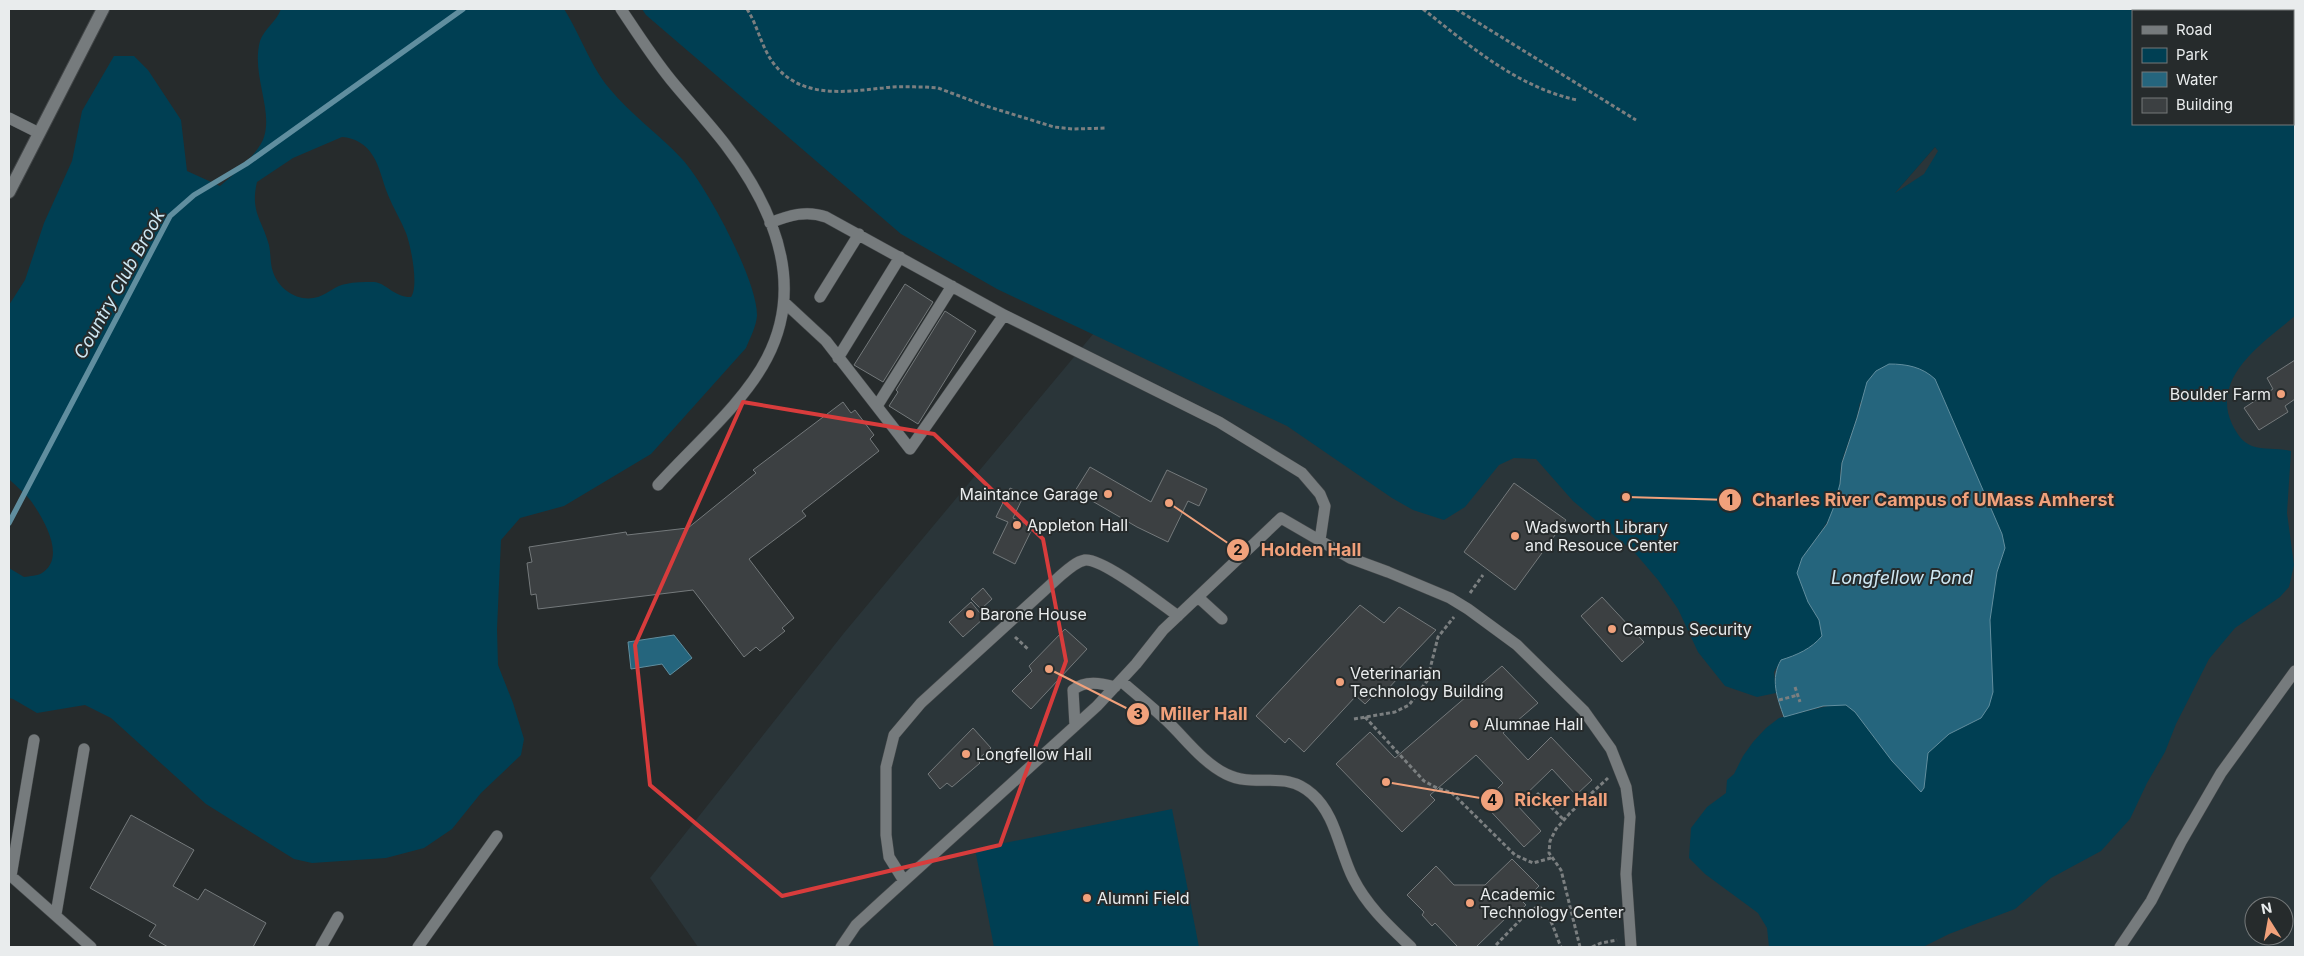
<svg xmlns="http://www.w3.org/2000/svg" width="2304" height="956" font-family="Inter,sans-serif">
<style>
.built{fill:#2a3539;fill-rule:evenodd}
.green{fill:#003f53;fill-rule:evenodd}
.water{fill:#25657d;stroke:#608e9f}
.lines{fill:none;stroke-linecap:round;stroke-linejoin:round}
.stream{stroke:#608e9f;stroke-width:5.5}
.building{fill:#3c4042;stroke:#74797b}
.lane-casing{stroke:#434749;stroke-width:12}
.secondary-casing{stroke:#434749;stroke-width:14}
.path{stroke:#7b7f80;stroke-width:3;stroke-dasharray:4 2.5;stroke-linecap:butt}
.lane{stroke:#767b7d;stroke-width:11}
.secondary{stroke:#767b7d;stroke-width:12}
.marked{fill:none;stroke:#d83c3c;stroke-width:4;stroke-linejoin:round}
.poi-dot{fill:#f1a17b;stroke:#262b2c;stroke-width:2}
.labels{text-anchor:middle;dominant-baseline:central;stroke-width:4;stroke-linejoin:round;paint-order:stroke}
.poi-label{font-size:16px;fill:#e9eced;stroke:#262b2c;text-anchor:start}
.water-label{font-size:18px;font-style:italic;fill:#cee7f2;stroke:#262b2c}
.leader{fill:none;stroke:#f1a17b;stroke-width:2}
.callout-dot{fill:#f1a17b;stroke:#262b2c;stroke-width:2}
.mark-label{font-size:15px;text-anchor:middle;font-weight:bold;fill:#111}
.callout-label{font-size:18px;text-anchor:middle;font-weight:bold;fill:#f1a17b;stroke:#262b2c;stroke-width:4;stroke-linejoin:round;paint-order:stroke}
</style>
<rect width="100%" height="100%" fill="#262b2c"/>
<path class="built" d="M2295,146V947H698L650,878L844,633L1094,333L1751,358L1935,147L2135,361ZM2254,906H2284V936H2254Z"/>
<path class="green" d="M281,9H564C580,34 591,67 609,88C630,114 659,134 682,159C706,185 758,281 757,316C756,327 750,338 746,348L651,454L564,506L520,518L501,540L497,629L498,665L513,703L524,739L521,755L481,793L452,829L424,848L386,858L312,863L294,859L206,804L111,718L85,705L37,713L13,699L9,698V568L24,577C29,576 38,576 42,573C67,557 43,518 31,501C25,493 16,486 9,479V305L25,280L44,223L72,161L82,111L114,56H134L148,70L181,120L187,171L220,186C233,175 259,153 264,137C273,109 251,74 260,41C264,29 277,21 281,9ZM342,137C355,138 366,144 373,156C380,167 383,183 388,195C393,208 401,220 406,233C411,246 419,286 411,297C393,297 384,281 373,282C364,282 354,282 346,284C336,285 328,294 318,297C299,303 279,290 273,272C270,264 271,254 269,245C262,219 250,212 257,182L293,158Z
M642,9H2295V316C2265,341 2210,377 2232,424C2237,434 2242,442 2252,446C2264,450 2279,448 2291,451L2287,513L2294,565L2289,587L2280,597L2235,628L2209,659L2176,724L2165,752L2147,783L2130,819L2101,851L2051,878L2015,909L1949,934L1923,947H1769L1767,928L1758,913L1705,874L1689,858L1691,828L1707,807L1726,793L1727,780L1734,774L1743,756L1753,742L1766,728L1779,718L1836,704L1846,705L1855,712L1892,761L1921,792L1924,788L1928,753L1949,734L1981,718L1993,692L1990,620L1997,571L2005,547L2002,534L1994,518L1860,402C1857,422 1848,441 1842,461C1839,472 1841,484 1838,495C1833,519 1816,538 1802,558L1808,602L1819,620L1822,636C1811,649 1797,655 1781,660L1774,672L1776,693L1757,697L1725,686L1698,652L1678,609L1658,580L1635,553L1573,501L1536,459L1514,458L1499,465L1465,507L1444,520L1413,510L1392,498L1287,426L997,289L901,234L646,15ZM2133,11H2293V124H2133ZM1935,147L1938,151L1924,174L1895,193Z
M1172,809L1199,947H994L975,849Z"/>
<path class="water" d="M1889,364C1907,364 1922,367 1935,379L2002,534L2005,548L1997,572L1990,620L1993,692L1989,706L1981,718L1949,734L1928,753L1924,788L1921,792L1892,761L1855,712L1846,705L1823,706L1784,717C1777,697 1770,679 1781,660C1797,655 1811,649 1822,636L1819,620L1808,602L1797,573L1802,558L1827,524L1833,509L1840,484L1842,463L1857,418L1867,382L1876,371Z
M674,635L692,658L670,675L662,664L631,669L628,642Z"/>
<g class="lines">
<path class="stream" d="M9,523L170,216L194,195L246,164L463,9"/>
</g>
<path class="building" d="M905,284L933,302L883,382L854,365Z
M945,311L976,331L918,424L889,406L898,392L896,390Z
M2295,360V399L2285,406L2288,412L2259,430L2244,408L2273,389L2267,378Z
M843,402L851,413L855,410L874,435L870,439L879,451L802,511L806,516L749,559L794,618L782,628L785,631L760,651L756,647L744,657L693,590L538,609L536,594L531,595L527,563L532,562L529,547L626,532L627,535L688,528L756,473L753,470Z
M1090,467L1151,502L1167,470L1207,489L1199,506L1188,501L1168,542L1137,527L1075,491Z
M1514,483L1566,520L1515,590L1464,552Z
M1010,488L1024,495L1013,518L1033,527L1015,564L993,553L1008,522L996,517Z
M983,588L992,599L981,609L971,599Z
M1602,597L1644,642L1622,662L1581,616Z
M971,602L984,618L963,637L949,622Z
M1360,605L1384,623L1399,607L1436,630L1394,674L1398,678L1386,691L1382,687L1365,704L1356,696L1304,752L1289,738L1285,743L1256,716Z
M1065,629L1087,649L1031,709L1012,691L1032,671L1029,666Z
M1502,666L1538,703L1503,733L1528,760L1551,737L1592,780L1576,795L1552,769L1516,804L1541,831L1524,847L1483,803L1503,783L1476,755L1430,795L1435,800L1402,832L1336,764L1370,732L1395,758Z
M973,728L991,748L977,760L980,763L952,787L947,783L940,789L928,774Z
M131,815L194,850L173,886L198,900L205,889L266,923L253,947H168L149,936L156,925L90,888Z
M1512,859L1539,886L1523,902L1526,905L1514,916L1511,913L1476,947H1458L1435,923L1432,926L1422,915L1424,912L1407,895L1436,866L1454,885H1485Z"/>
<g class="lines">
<g class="lane-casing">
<path id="lane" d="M621,9C637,33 653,58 671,80C689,102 708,122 725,144C773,207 806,283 767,358C744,403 692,447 658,485
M9,118L39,133
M770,223C789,215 807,210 826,217L1004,315L910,449L826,341L785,303
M820,297L859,234
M1004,315L1219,422L1302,473L1320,494L1325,506L1320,540
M838,358L900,257
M877,406L952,286
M1199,598L1222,619
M1121,681C1136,694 1152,707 1167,721C1185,738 1203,763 1226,774C1256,789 1285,769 1312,794C1336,815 1339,850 1353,878C1367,906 1389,926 1411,947
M1075,726L1073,690C1085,680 1101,683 1115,687
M34,740L11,876L91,947
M904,881L889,857L886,835V767L894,735L921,703L1059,577C1066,571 1075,562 1085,560C1103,558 1161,604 1178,616
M56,914L84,749
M321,947L338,917
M418,947L497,836
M841,947L856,925L881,902L1097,706L1136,664L1163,630L1281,518L1350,558L1388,572L1450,598L1468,609L1517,645L1584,711L1611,749L1626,787L1630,817L1626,874L1631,947
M2120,947L2151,901L2181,842L2221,773L2295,671"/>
</g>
<g class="secondary-casing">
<path id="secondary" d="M9,192L103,9"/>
</g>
<path class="path" d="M747,9C758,26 761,47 774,64C801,99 845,92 883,88C897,86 911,87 925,87L938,88L986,106L1054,127L1073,129L1107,128
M1423,9C1470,46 1517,87 1577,100
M1456,9L1636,120
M1470,593L1483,575
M1015,637L1029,650
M1795,687L1800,702
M1779,700L1798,695
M1365,717L1424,781L1437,788L1452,793L1515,855L1533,863L1551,858
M1354,719L1395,712L1409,705L1427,681L1438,637L1454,617
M1537,793L1564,820
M1496,945L1525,915L1538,906C1551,913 1555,934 1561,947
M1580,947L1561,870L1549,853L1550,841L1556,829L1570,813L1608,778
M1592,947L1601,943L1617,940"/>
<use href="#lane" class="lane"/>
<use href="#secondary" class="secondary"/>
</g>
<path class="marked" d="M743,402L934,434L1043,539L1066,661L1000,845L782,896L650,785L635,645Z"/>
<g class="poi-dot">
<circle cx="2281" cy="394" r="5"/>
<circle cx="1108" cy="494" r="5"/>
<circle cx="1017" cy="525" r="5"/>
<circle cx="1515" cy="536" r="5"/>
<circle cx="970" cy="614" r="5"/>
<circle cx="1612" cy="629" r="5"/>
<circle cx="1340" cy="682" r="5"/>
<circle cx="1474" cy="724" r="5"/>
<circle cx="966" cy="754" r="5"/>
<circle cx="1087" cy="898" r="5"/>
<circle cx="1470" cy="903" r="5"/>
</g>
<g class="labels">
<g class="poi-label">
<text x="2271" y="394" text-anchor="end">Boulder Farm</text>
<text x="1098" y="494" text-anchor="end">Maintance Garage</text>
<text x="1027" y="525">Appleton Hall</text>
<text x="1525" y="527">Wadsworth Library<tspan x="1525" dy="18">and Resouce Center</tspan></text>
<text x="980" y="614">Barone House</text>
<text x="1622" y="629">Campus Security</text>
<text x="1350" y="673">Veterinarian<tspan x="1350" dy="18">Technology Building</tspan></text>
<text x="1484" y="724">Alumnae Hall</text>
<text x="976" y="754">Longfellow Hall</text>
<text x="1480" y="894">Academic<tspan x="1480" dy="18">Technology Center</tspan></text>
<text x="1097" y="898">Alumni Field</text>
</g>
<g class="water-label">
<text transform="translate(119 284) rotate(-61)">Country Club Brook</text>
<text x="1902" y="577">Longfellow Pond</text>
</g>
</g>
<path class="leader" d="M1626 497L1730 500M1169 503L1238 550M1049 669L1138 714M1386 782L1492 800"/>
<g class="callout-dot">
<circle cx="1626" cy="497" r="5"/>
<circle cx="1169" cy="503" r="5"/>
<circle cx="1049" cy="669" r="5"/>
<circle cx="1386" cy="782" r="5"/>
<circle cx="1730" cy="500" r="12"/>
<circle cx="1238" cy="550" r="12"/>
<circle cx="1138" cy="714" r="12"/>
<circle cx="1492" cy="800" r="12"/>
</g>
<g class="mark-label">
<text x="1730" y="505">1</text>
<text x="1238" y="555">2</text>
<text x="1138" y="719">3</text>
<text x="1492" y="805">4</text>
</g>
<g class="callout-label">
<text x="1933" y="506">Charles River Campus of UMass Amherst</text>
<text x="1311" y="556">Holden Hall</text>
<text x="1204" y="720">Miller Hall</text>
<text x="1561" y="806">Ricker Hall</text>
</g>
<rect width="2304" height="956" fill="none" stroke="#e9eced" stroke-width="20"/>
<rect x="2132" y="10" width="162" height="115" fill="#262b2c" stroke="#747879"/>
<rect x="2142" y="26" width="25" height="8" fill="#767b7d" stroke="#747879"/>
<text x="2176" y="35" font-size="15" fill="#e9eced">Road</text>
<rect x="2142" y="48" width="25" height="15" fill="#003f53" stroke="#747879"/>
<text x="2176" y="60" font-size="15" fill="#e9eced">Park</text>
<rect x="2142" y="72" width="25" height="15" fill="#25657d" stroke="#747879"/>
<text x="2176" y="85" font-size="15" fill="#e9eced">Water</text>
<rect x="2142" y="98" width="25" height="15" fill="#3c4042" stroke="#747879"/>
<text x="2176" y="110" font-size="15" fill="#e9eced">Building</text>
<g transform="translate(2269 921) rotate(349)"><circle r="24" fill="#262b2c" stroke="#747879"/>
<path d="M0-4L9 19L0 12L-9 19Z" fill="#f1a17b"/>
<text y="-8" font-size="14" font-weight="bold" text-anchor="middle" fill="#e9eced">N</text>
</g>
</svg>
